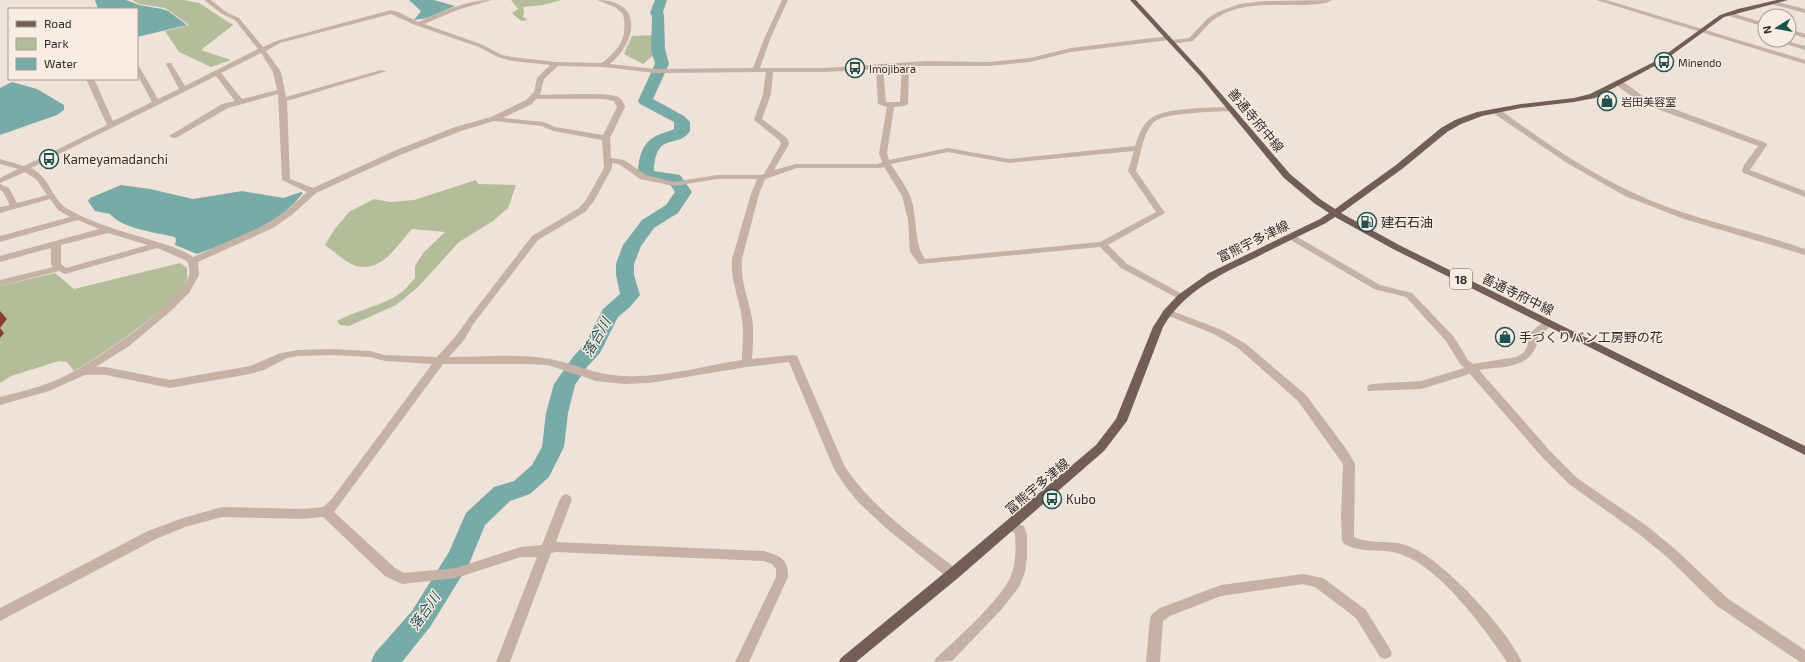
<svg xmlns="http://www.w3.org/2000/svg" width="1805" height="662" font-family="'Exo 2','Noto Sans JP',sans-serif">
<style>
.green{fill:#b4bd99}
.water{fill:#78aaa8}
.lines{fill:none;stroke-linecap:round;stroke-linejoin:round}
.river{fill:#78aaa8;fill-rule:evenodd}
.minor{fill:#c6b1a5;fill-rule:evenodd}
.major{fill:#735e57;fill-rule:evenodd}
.shaded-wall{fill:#863e30}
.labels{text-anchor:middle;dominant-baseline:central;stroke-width:3;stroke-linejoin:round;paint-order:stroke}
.far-poi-label{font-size:11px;fill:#322826;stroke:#f7ede3;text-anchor:start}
.shield{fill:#f7ede3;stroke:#6d635f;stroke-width:1}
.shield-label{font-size:12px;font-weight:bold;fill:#322826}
.street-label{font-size:13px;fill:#322826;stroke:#f7ede3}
.poi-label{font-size:13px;fill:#322826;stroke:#f7ede3;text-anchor:start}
.water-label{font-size:14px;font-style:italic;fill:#1e5150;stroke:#f7ede3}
</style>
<rect width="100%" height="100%" fill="#efe2d8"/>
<path class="green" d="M132,0H184L199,3L233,25L201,50L231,60L211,67L179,52L165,31L189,25L165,8L139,4Z
M511,0H561L543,5L523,7L524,12L523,17L528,20L521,21L512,13L518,9Z
M655,35V54L643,64L624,54L632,36Z
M476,180L478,184L516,185L508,208L493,221L459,242L418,287L396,305L349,326L340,325L337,321C356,310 386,305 402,292C407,288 411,282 415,278V266L424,252L445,232L412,229C397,245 382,273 356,266C348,264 332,250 325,245L334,230L349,212L374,199L390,202L414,200Z
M180,263L187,268C187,272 188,277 186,281C181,302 96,359 74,371L67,362L59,361L11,376L0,383V286L55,273L74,289Z"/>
<path class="water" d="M95,0H126L139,5L162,9L168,11L187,25L137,37V9H98Z
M409,0H434L455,6L427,18L414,20L421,11Z
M12,82L37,89L64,105V110L57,115L0,135V88Z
M121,185L150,189L193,199L242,191L283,198L301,192L303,193C297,200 291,207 283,213C258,232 226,243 197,254L175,245L176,240L175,237C157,233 121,228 110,214L95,211L88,201L90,198Z"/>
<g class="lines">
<path class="river" d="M655,0H667L663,12L664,15L665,49L669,64L653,99L684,116L690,122V131C677,150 656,130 654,171L680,175L692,192L678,213L654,228L641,246L634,264V275L640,295L630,307L618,317L600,353L587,367L575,385L568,413L564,447L549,477L530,494L510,501L485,525L469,564L430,627L402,662H371L375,653L412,611L449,552L466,513L494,487L514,481L532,465L542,447L546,413L554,384L573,357L585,344L603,309L620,294L616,275V264L623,245L642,220L666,205L675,192L669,183L640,178L638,175C638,160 641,143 656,136C662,133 668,132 674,129V122L640,104L638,101L655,64L651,49L652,16L650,13Z"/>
<path class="minor" d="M204,0H211L226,12L239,18L263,47L276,41L391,10L398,12L418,22C441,12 466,0 492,0L460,9L424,24L483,45L502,55L512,57L556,62L602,63C620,48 628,38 623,14L615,7L597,0C643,0 638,40 610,64L655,69L753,68L764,39L782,0H788L770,39L760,68H825L926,61L988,62L1030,58L1071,48L1169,36L1172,38L1169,40L1071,52L1030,62L988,66H909L908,104L904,106L894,107L887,153L889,160L948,148L1009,159L1135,146C1138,137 1142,125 1150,119C1164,107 1211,108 1230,107L1234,109L1230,111C1214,112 1166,112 1154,122C1143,132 1140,157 1136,171L1165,213L1108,245L1127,264L1184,295L1186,297L1181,300L1121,268L1100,247L919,264L910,252L908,220L902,196L884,167L879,168H797L765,179L759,194L742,259C740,280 748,297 752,318C754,331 753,345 752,359L793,355L797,356L845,467C874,510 917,539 958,570L959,574L958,578L953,579L948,578L887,529L858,502L846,487L834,469L789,362L747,367L650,383L624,384L596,381L548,365L526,364H443L334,512L395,568L404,573L456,568L521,547L542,545L560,499L562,496L566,494L570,496L572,499L556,542L764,551C780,556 788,558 788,577L749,662H735L776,577V569L772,564L764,561L556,552L551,553L510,662H496L537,557H521L456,578L402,584L385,576L323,517L303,519L222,517L185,527L156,539L0,621V608L148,531L183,518L222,507L303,509L323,507L331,500L432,364L385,361L370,357L332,355L298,356L287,358L264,370L250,374L170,388L106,375H85L49,391L0,405V397C20,392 40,387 59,379C87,367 182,304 189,275C190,272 189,266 188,263L185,260L157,248L65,274L59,271L0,286V280L53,267L51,265V248L0,262V256L99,229L78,220L0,242V236L70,217L58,210L50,199L0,213V207L10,205L3,192L0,190V184L9,188L17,203L47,195L37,180L25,172L0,183V178L18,169L0,164V159L24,166L107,125L86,79H94L113,121L152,102L137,74V66L140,68L158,99L179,89L166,64L167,63H171L185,86L258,49L235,20L222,14ZM391,14L415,25L479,47L498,57L512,61L550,65L537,78L534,92L526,100L491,117L455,127L394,151L313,188L290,179L287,101L387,71L381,70L286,97L281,72L266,51L280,43ZM261,53L273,72L277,90L242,99L221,73ZM558,66L604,67L655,73L766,72L763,94L754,120L780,141L781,144L764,174L761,175H717L674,182L646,175L624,160L611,158L610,138L625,107C624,103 622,99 618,97C606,92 556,95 540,95L544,79ZM902,67L900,102H886L883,68ZM876,69L878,104L887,107L879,153L882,162L878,164H796L774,170L789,144L787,138L762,119L771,94L773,72H825ZM216,76L235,101L222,104L169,136L173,138H176L228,108L278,94L282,180L307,192L287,210L267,224L193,257C181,248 162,244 148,239C121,231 92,223 68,209C51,199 51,178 31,168ZM536,99H604L614,101L617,107L603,135L555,127L544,122L503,118L532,104ZM494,121L542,126L553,131L602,140L604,168L586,200L579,208L532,236L468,319L456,336L437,357L385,355L370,351L332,349L298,350L281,353L250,366L170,380L106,367H96L129,346L172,310L189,293L199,275L198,262L273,228L293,214L316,193L400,155L461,131ZM1134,151L1128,171L1156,212L1100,242L925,259C913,243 918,215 910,196C906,185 897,175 891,164L948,152L1009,163ZM612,163L619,164L640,179L674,186L717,179H757L751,194L732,259C730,281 740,299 742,320C744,333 742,347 742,360C704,366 662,378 624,376C595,375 576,364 550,359C520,353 480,357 449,357L464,340L474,323L538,240L585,212L594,201L612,168ZM108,233L148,245L66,268L61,264V245Z
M1332,0C1325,5 1313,4 1305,5C1274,6 1239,0 1212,21C1205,27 1200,34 1193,41L1172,44L1169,42L1172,40L1189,38L1208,18L1218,12L1239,4L1265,1Z
M1596,0H1606L1805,60V64Z
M1773,1L1805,9V13L1771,4L1770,3Z
M1728,12L1765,23V27L1726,15L1725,14Z
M1789,29L1805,34V38L1789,33Z
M1773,40H1783L1805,46V50Z
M1616,81H1622L1647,99L1766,143L1767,145L1765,148L1750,170L1805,191V197L1743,173L1742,171L1744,165L1758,146L1641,103L1616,85Z
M1493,109H1499C1547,144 1596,178 1652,201C1701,221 1754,231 1805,249V255L1684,219L1625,196L1567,163L1493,113Z
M1292,234L1380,285L1412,293L1454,337L1468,360L1473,364L1516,357L1523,353L1527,347L1530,333L1544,321H1552L1553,323L1552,325L1539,336C1533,370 1506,366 1479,370L1550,451L1577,478L1647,526L1675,549L1727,598L1805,650V662H1800L1717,606L1667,557L1639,534L1569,484L1542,457L1470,374L1421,389L1368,391L1367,388L1368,385L1372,384L1421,381L1464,368L1460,364L1446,341L1406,297L1374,289L1289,239L1288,237L1289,235Z
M1167,309L1222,330L1246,344L1306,395L1347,450L1355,464L1354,537C1371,545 1391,539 1408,546C1443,559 1506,628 1522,662H1507C1485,629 1441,569 1403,555C1384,547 1366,555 1344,544L1342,540L1341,517L1343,464L1298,401L1238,348L1214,334L1164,314L1162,312L1164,310Z
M1010,521L1024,526L1027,535V557L1025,572L1019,587L1001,610L952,661L934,662L936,658C955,641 1000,600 1010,578C1016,565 1016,549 1015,535V533L1006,529L1004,526L1006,523Z
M1303,574L1323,578L1366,610L1390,649L1392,653L1390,657L1385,659L1380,657L1356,618L1315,587L1303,584L1221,596L1170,616L1163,621L1160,662H1146L1150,618L1152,614L1160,608L1221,585Z"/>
<path class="major" d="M1130,0H1136L1204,74L1290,174L1320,199L1335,209L1396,165L1441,128L1455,120L1477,112L1521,104L1574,98L1590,94L1658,60L1720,15L1738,9L1777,0H1788L1724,17L1662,62L1595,98L1574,102L1521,108L1482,116L1461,124L1447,132L1402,169L1341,213L1399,245L1805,446V455L1393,249L1335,217L1326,223C1303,234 1280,245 1257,257C1221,274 1184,291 1163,327L1127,421L1104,451L958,578L856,662H839L841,658L948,570L1096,445L1116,419L1153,327L1164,310L1178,295L1209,273L1320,219L1329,213L1314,203L1284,178L1200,76Z"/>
</g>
<path class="shaded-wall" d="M0,311L7,319L0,328L4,333L0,338Z"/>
<defs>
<g id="bus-ring" transform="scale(1)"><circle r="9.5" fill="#f7ede3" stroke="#1e5150" stroke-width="1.5"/><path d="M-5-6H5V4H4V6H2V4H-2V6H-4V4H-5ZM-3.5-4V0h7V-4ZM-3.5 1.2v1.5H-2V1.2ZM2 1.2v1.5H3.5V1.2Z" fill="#1e5150"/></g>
<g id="shop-ring" transform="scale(1)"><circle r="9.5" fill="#f7ede3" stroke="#1e5150" stroke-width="1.5"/><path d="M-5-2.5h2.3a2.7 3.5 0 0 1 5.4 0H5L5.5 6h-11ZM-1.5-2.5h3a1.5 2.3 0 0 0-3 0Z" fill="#1e5150"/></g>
<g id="fuel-ring" transform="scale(1)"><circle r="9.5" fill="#f7ede3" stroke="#1e5150" stroke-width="1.5"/><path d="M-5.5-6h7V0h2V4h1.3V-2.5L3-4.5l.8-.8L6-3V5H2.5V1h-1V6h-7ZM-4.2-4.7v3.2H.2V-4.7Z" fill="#1e5150"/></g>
</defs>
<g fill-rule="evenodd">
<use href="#bus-ring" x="1664" y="62"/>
<use href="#bus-ring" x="855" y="68"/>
<use href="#shop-ring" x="1607" y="101"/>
<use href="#bus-ring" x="49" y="159"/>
<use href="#fuel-ring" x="1367" y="222"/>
<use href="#shop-ring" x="1505" y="337"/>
<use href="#bus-ring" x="1052" y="499"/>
</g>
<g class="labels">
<g class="far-poi-label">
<text x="1678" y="62">Minendo</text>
<text x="869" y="68">Imojibara</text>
<text x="1621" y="101">岩田美容室</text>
</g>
<rect class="shield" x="1450" y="269" width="22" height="20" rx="3"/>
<g class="shield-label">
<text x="1461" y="279">18</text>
</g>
<g class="street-label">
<text transform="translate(1256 120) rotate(50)">善通寺府中線</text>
<text transform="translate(1253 241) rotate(-26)">富熊宇多津線</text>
<text transform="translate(1518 294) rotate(26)">善通寺府中線</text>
<text transform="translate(1037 486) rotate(-40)">富熊宇多津線</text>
</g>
<g class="poi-label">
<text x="63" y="159">Kameyamadanchi</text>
<text x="1381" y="222">建石石油</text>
<text x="1519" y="337">手づくりパン工房野の花</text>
<text x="1066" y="499">Kubo</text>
</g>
<g class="water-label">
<text transform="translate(596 337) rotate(-60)">落合川</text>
<text transform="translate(424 611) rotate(-55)">落合川</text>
</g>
</g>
<rect x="8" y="8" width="130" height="72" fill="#f7ede3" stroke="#a89e97"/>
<rect x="16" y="21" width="20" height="6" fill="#735e57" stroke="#a89e97"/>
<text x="44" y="28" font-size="12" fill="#322826">Road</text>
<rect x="16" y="38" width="20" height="12" fill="#b4bd99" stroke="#a89e97"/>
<text x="44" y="48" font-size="12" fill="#322826">Park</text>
<rect x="16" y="58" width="20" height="12" fill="#78aaa8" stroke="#a89e97"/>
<text x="44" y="68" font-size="12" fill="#322826">Water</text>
<g transform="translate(1777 28) rotate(259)"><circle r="19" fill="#f7ede3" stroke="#a89e97"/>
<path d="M0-3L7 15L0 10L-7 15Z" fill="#1e5150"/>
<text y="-6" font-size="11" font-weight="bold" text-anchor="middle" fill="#322826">N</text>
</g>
</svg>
